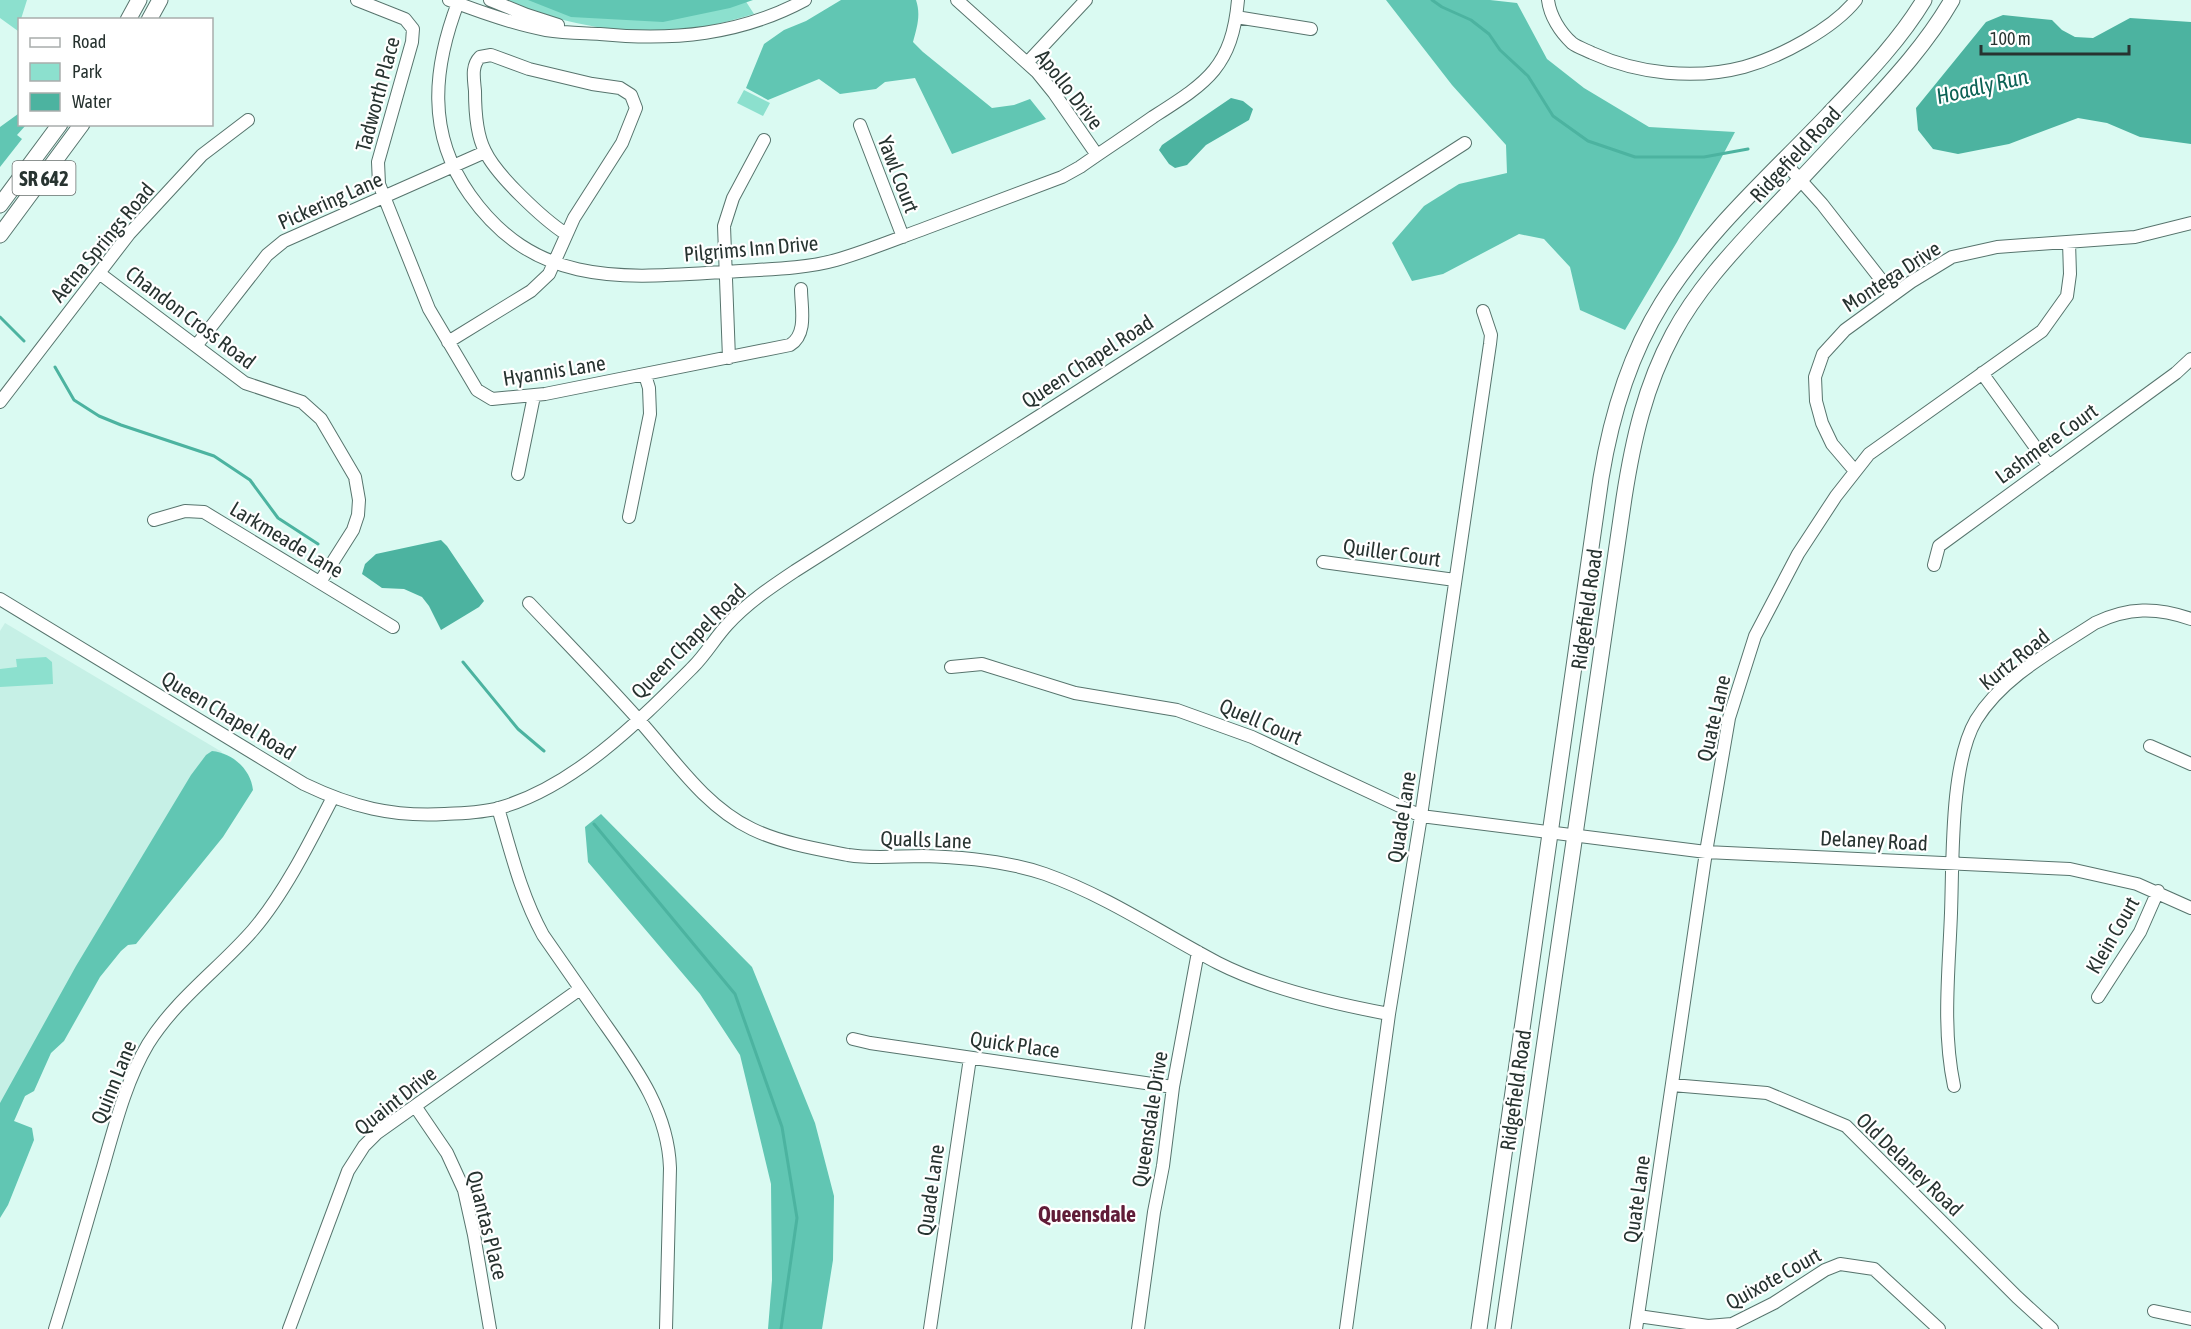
<svg xmlns="http://www.w3.org/2000/svg" width="2191" height="1329" font-family="'Asap Condensed',sans-serif">
<style>
.built{fill:#c6f0e6}
.green{fill:#8ce0ce}
.forest{fill:#61c6b3}
.water{fill:#4cb3a0}
.lines{fill:none;stroke-linecap:round;stroke-linejoin:round}
.stream{stroke:#4cb3a0;stroke-width:3}
.minor-casing{stroke:#57746d;stroke-width:14}
.major-casing{stroke:#57746d;stroke-width:17}
.minor{stroke:#fff;stroke-width:12}
.major{stroke:#fff;stroke-width:15}
.labels{text-anchor:middle;dominant-baseline:central;stroke-width:4.5;stroke-linejoin:round;paint-order:stroke}
.shield{fill:#fff;stroke:#68706e;stroke-width:1.5}
.shield-label{font-size:20px;font-weight:bold;fill:#273330}
.street-label{font-size:21px;fill:#273330;stroke:#fff}
.water-label{font-size:22px;font-style:italic;fill:#0c6255;stroke:#fff}
.neighbourhood-label{font-size:22px;font-weight:bold;fill:#601d38;stroke:#fff}
</style>
<rect width="100%" height="100%" fill="#dafaf2"/>
<path class="built" d="M5,623L222,752L215,768L75,992L34,1091L25,1096L14,1121L0,1136V631Z"/>
<path class="green" d="M0,0H27L21,19L20,20L18,31L0,18Z
M505,0H745L754,14C734,20 715,25 695,28C631,37 564,26 505,0Z
M744,90L770,103L763,116L737,103Z
M46,657L52,662L53,684L0,687V669L17,667L16,659Z"/>
<path class="forest" d="M528,0H753L730,8L663,22L571,17Z
M841,0H916C921,15 917,27 913,42L923,52L992,108L1014,105L1030,99L1046,119L952,154L915,78L885,82L876,89L840,94L819,79L768,100L746,88L764,44L784,30L806,21Z
M1386,0H1490L1517,3L1547,59L1584,88L1649,127L1735,132L1677,242L1625,330L1580,310L1570,267L1544,239L1519,234L1443,274L1412,281L1392,243L1424,206L1459,184L1507,173L1506,145L1452,85Z
M18,114H19L20,124L26,125L17,135L22,139L0,167V127Z
M212,751C233,753 251,770 253,790L223,837L136,944L128,945L121,951L100,977L64,1041L51,1053L34,1091L25,1096L14,1121L32,1128L34,1140L8,1205L0,1218V1103L76,966L191,775L206,755Z
M601,814L752,967L815,1123L834,1196L833,1260L822,1329H768L772,1280L771,1184L740,1055L700,994L588,862L585,827Z"/>
<path class="water" d="M2003,15L2052,20L2062,30L2075,37L2093,38L2130,18L2191,22V144L2140,137L2107,123L2078,118L2009,144L1958,154L1933,149L1918,130L1916,108L1986,22Z
M1231,98L1243,101L1253,109L1249,120L1206,145L1187,165L1175,168L1169,164L1159,150L1162,145Z
M441,540L447,546L484,601L479,607L441,630L429,606L422,597L404,589L382,588L362,574L365,564L376,554Z"/>
<g class="lines">
<path class="stream" d="M1432,0L1442,7L1471,20L1489,34L1500,50L1528,76L1553,116L1588,141L1635,157H1704L1748,149
M0,317L24,341
M55,367L74,400L99,416L121,425L214,456L250,480L278,518L318,544
M463,662L518,729L544,751
M594,824L735,994L782,1127L797,1218L781,1329"/>
<g class="minor-casing">
<path id="minor" d="M357,0L405,19L413,29L412,42L378,162L379,184L429,309L477,390L492,399L545,394L790,345C808,334 801,307 801,289
M449,0C480,12 513,24 546,30C564,33 582,33 600,34C673,41 740,35 805,0
M459,0C433,67 426,133 470,195C536,288 623,278 724,272C761,269 800,270 836,260C867,251 896,239 926,228C972,211 1017,194 1062,177L1080,167C1104,150 1129,134 1153,117C1206,83 1232,68 1238,0
M490,0L527,15L558,25
M957,0L1037,72L1054,93L1097,155
M1548,0C1550,16 1560,32 1572,43C1577,47 1586,50 1592,53C1638,74 1695,80 1744,67C1780,57 1833,29 1856,0
M1236,17L1311,29
M1027,63L1086,0
M860,125L903,237
M1784,162L1822,204L1893,295
M99,273L245,383L302,402L321,419L355,477L359,500L358,515L353,530L320,582
M448,342L531,291L549,274L574,218L622,143L636,108L631,95L620,88L592,84L529,69L491,55L480,57C471,66 474,79 475,91C475,110 476,134 485,151C496,175 543,219 566,234
M196,346L267,255L284,241L485,152
M729,358L724,226L733,198L764,140
M1982,373L2049,466
M0,402L129,234L202,155L248,120
M1855,471L1832,444L1822,423L1816,401L1815,377L1823,354L1845,330L1911,282L1952,257L1997,247L2135,237L2191,223
M518,474L534,396
M629,517L650,414L649,388L645,375
M154,520L185,511L204,512L393,627
M1323,562L1455,580
M1934,565L1939,546L2176,373L2191,359
M0,599L304,784C352,807 392,817 445,814C463,813 482,813 499,808C574,787 639,721 693,667C706,654 715,638 727,625C747,603 771,587 795,571L1041,415L1465,143
M529,603C566,642 603,680 638,719C673,758 704,806 752,829C781,843 817,849 848,855C873,859 898,856 923,856C963,857 1007,861 1045,874C1107,896 1161,933 1218,963C1267,988 1335,1004 1389,1014
M951,667L982,664L1075,693L1177,710L1252,737L1421,816L1706,852L2070,869L2137,884L2191,908
M2150,746L2191,764
M498,808C511,852 521,895 543,935C562,962 581,990 600,1017C633,1064 668,1109 670,1168L666,1329
M2098,997L2140,932L2158,891
M853,1039L870,1043L1173,1087
M1672,1085L1767,1093L1846,1126L2017,1297L2052,1329
M1954,1086C1942,1029 1949,970 1951,913C1953,861 1950,764 1976,720C2003,676 2054,650 2095,623C2128,607 2157,607 2191,619
M415,1106L447,1153L464,1190L474,1235L490,1329
M2154,1311L2191,1319
M1638,1316L1708,1326L1732,1324L1774,1303L1825,1270L1840,1264L1874,1269L1939,1329
M55,1329C72,1275 87,1221 103,1167C115,1125 126,1081 148,1044C176,999 219,969 253,930C284,894 311,840 333,797
M289,1329L348,1171L364,1146L377,1133L580,989
M930,1329L970,1058
M1138,1329L1154,1212L1163,1166L1173,1087L1198,952
M1346,1329L1389,1014L1421,816L1490,344L1491,335L1483,311
M1636,1329L1706,852L1729,718L1755,636L1798,554L1836,496L1869,454L2042,331L2067,296L2070,274L2069,242"/>
</g>
<g class="major-casing">
<path id="major" d="M128,20L139,0
M149,20L160,0
M0,205L60,124
M0,235L82,124
M1479,1329L1601,478C1611,417 1629,356 1662,303C1706,232 1771,175 1828,115C1862,79 1898,43 1924,0
M1503,1329L1624,498C1633,440 1645,386 1673,334C1696,291 1729,255 1762,220C1794,187 1825,153 1856,120C1891,82 1926,45 1952,0"/>
</g>
<use href="#minor" class="minor"/>
<use href="#major" class="major"/>
</g>
<g class="labels">
<rect class="shield" x="12.5" y="161" width="63" height="34" rx="4.5"/>
<g class="shield-label">
<text x="44" y="178">SR 642</text>
</g>
<g class="street-label">
<text transform="translate(1070 89) rotate(52)">Apollo Drive</text>
<text transform="translate(377 94) rotate(-75)">Tadworth Place</text>
<text transform="translate(1795 154) rotate(-47)">Ridgefield Road</text>
<text transform="translate(899 174) rotate(69)">Yawl Court</text>
<text transform="translate(330 200) rotate(-24)">Pickering Lane</text>
<text transform="translate(102 242) rotate(-50)">Aetna Springs Road</text>
<text transform="translate(751 248) rotate(-5)">Pilgrims Inn Drive</text>
<text transform="translate(1891 276) rotate(-33)">Montega Drive</text>
<text transform="translate(191 317) rotate(37)">Chandon Cross Road</text>
<text transform="translate(1087 361) rotate(-33)">Queen Chapel Road</text>
<text transform="translate(554 370) rotate(-9)">Hyannis Lane</text>
<text transform="translate(2046 443) rotate(-36)">Lashmere Court</text>
<text transform="translate(287 539) rotate(31)">Larkmeade Lane</text>
<text transform="translate(1392 552) rotate(8)">Quiller Court</text>
<text transform="translate(1586 609) rotate(-82)">Ridgefield Road</text>
<text transform="translate(688 641) rotate(-45)">Queen Chapel Road</text>
<text transform="translate(2014 659) rotate(-39)">Kurtz Road</text>
<text transform="translate(229 715) rotate(31)">Queen Chapel Road</text>
<text transform="translate(1713 718) rotate(-77)">Quate Lane</text>
<text transform="translate(1261 721) rotate(23)">Quell Court</text>
<text transform="translate(1401 817) rotate(-81)">Quade Lane</text>
<text transform="translate(926 839) rotate(2)">Qualls Lane</text>
<text transform="translate(1874 840) rotate(3)">Delaney Road</text>
<text transform="translate(2112 935) rotate(-60)">Klein Court</text>
<text transform="translate(1015 1044) rotate(8)">Quick Place</text>
<text transform="translate(113 1082) rotate(-68)">Quinn Lane</text>
<text transform="translate(1515 1090) rotate(-82)">Ridgefield Road</text>
<text transform="translate(395 1100) rotate(-38)">Quaint Drive</text>
<text transform="translate(1149 1119) rotate(-81)">Queensdale Drive</text>
<text transform="translate(1910 1164) rotate(44)">Old Delaney Road</text>
<text transform="translate(930 1190) rotate(-82)">Quade Lane</text>
<text transform="translate(1636 1199) rotate(-82)">Quate Lane</text>
<text transform="translate(488 1225) rotate(76)">Quantas Place</text>
<text transform="translate(1773 1278) rotate(-29)">Quixote Court</text>
</g>
<g class="water-label">
<text transform="translate(1982 86) rotate(-13)">Hoadly Run</text>
</g>
<g class="neighbourhood-label">
<text x="1087" y="1214">Queensdale</text>
</g>
</g>
<rect x="18" y="18" width="195" height="108" fill="#ffffff" stroke="#a9adac" stroke-width="1.5"/>
<rect x="30" y="38" width="30" height="9" fill="#ffffff" stroke="#a9adac" stroke-width="1.5"/>
<text x="72" y="48" font-size="18" fill="#273330">Road</text>
<rect x="30" y="63" width="30" height="18" fill="#8ce0ce" stroke="#a9adac" stroke-width="1.5"/>
<text x="72" y="78" font-size="18" fill="#273330">Park</text>
<rect x="30" y="93" width="30" height="18" fill="#4cb3a0" stroke="#a9adac" stroke-width="1.5"/>
<text x="72" y="108" font-size="18" fill="#273330">Water</text>
<path d="M1981 45v9h148v-9" fill="none" stroke="#273330" stroke-width="3"/>
<text x="1990" y="45" font-size="18" fill="#273330" stroke="#ffffff" stroke-width="4.5" paint-order="stroke">100 m</text>
</svg>
